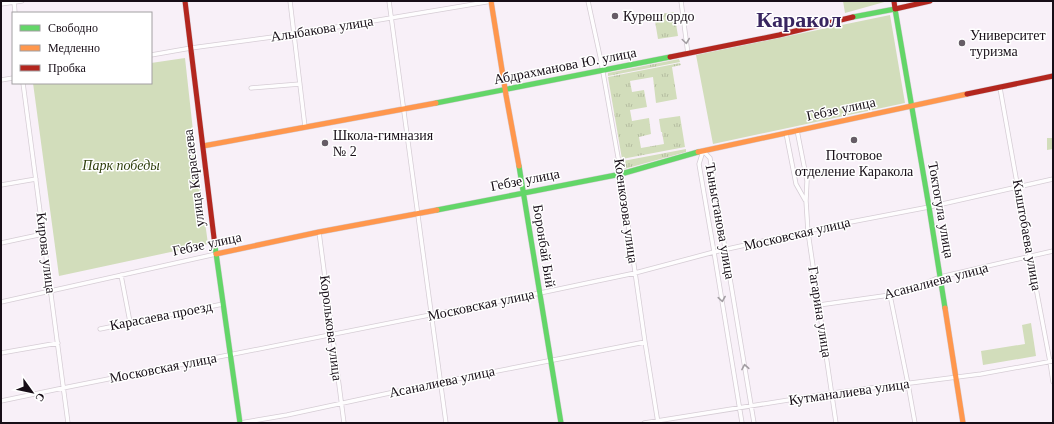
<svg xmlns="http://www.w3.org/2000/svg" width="1054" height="424" font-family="Georgia,serif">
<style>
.grass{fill:url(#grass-tufts)}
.green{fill:#d2ddbb}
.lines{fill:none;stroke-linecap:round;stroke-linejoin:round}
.street-casing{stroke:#d6cdd5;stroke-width:5}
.fast-casing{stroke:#d6cdd5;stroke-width:6}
.slow-casing{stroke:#d6cdd5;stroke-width:6}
.jam-casing{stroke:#d6cdd5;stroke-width:6}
.street{stroke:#fefdfe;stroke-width:3.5}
.fast{stroke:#63d668;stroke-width:5}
.slow{stroke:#ff974d;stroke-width:5}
.jam{stroke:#b3261e;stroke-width:5}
.oneway{stroke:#a29da2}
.poi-dot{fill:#665d66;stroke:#fff;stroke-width:1.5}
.labels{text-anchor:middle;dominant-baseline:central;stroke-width:3;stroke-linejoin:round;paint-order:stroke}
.poi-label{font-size:14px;fill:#170e17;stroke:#fff;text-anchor:start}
.street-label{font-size:14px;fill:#170e17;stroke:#fff}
.park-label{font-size:14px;font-style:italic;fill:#30400e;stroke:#fff}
.town-label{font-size:22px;font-weight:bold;fill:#382560;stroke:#fff}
</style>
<defs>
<pattern id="grass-tufts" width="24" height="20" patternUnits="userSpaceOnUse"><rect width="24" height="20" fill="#d2ddbb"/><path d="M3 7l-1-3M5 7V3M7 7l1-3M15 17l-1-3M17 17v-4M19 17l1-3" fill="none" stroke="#b4bca0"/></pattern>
</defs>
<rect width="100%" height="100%" fill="#f8f0f8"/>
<path class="grass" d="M674,12L678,36L658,39L654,15Z
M679,59L680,62L608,76V73Z
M680,63L681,65L672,67L677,99L656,103L653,77L630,81L632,92L644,90L647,107L630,110L632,121L649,118L651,134L639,137L641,148L664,144L662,132H661L659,119L680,116L685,147L622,159L608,77Z
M686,149V152L624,169L623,161Z"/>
<path class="green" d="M843,1H888L845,13Z
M890,15L905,103L713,144L696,55Z
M185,58L195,149L208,244L59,276L33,83H151V63Z
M1047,138H1053V149L1047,150Z
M1031,323L1036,356L983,365L981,351L1025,344L1022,325Z"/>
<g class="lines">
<g class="street-casing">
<path id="street" d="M14,1L15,13
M290,1L305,127
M389,1L446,423
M588,1L601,61L621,174L645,342L658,423
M681,1L688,54
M1,4L22,1
M151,55L191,48L295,34L492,1
M1,80L13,78
M23,83L68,423
M251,88L300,84
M1000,88L1030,256L1050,362L1053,382
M797,130L807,181L806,201L808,232L836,423
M786,133L796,184L805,200
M1,185L36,179
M319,232L344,423
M1,243L43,234
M121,275L130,322
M890,295L908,384L915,423
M1,302L216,254
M819,305L890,295L916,287L940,277L1053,251
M100,329L223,304
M1,353L58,343
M1,401L63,388L540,293L635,273L714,252L835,225L929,207L1053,179
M240,423L287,415L441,382L645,342
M644,423L832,393L981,374L1053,361
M742,423L714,252L699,164L703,151L710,158L754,423"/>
</g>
<g class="fast-casing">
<path id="fast" d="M853,17L895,9L929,207L945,308
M436,103L670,57
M519,166L561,423
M437,210L621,174L698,152
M215,246L240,423"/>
</g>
<g class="slow-casing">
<path id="slow" d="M491,1L506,95L519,166
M203,146L436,103
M698,152L967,94
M216,254L319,232L437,210
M945,308L963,423"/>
</g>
<g class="jam-casing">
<path id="jam" d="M185,1L215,246
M894,1L895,9L930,1
M670,57L779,35L853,17
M967,94L1053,76"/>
</g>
<use href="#street" class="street"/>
<use href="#fast" class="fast"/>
<use href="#slow" class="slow"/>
<use href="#jam" class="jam"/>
</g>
<defs><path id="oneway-chevron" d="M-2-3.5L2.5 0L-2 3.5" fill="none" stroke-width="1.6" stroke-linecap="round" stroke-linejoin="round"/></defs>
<g class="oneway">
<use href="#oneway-chevron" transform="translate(686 41) rotate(82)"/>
<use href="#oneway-chevron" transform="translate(722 299) rotate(81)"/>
<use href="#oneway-chevron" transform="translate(745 367) rotate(-100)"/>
</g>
<g class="poi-dot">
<circle cx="615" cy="16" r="4"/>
<circle cx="962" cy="43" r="4"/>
<circle cx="854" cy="140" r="4"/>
<circle cx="325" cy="143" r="4"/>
</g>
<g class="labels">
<g class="poi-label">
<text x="623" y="16">Курөш ордо</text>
<text x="970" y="35">Университет<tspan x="970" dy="16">туризма</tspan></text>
<text x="333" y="135">Школа-гимназия<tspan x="333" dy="16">№ 2</tspan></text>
<text x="854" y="155" text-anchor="middle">Почтовое<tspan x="854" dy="16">отделение Каракола</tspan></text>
</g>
<g class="street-label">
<text transform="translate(322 29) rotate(-9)">Алыбакова улица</text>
<text transform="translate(565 66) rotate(-11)">Абдрахманова Ю. улица</text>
<text transform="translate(841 109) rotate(-12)">Гебзе улица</text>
<text transform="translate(194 178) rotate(-97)">улица Карасаева</text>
<text transform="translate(525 180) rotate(-11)">Гебзе улица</text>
<text transform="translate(941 210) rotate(80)">Токтогула улица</text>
<text transform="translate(626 211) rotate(82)">Коенкозова улица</text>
<text transform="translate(720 221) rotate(80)">Тыныстанова улица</text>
<text transform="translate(797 234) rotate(-13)">Московская улица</text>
<text transform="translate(1027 235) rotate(80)">Кыштобаева улица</text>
<text transform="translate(207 244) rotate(-12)">Гебзе улица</text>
<text transform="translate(544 246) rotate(81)">Боронбай Бий</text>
<text transform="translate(46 253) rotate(83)">Кирова улица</text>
<text transform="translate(936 281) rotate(-15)">Асаналиева улица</text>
<text transform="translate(481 305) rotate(-12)">Московская улица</text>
<text transform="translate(820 312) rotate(81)">Гагарина улица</text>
<text transform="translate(161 316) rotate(-11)">Карасаева проезд</text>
<text transform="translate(331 328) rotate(83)">Королькова улица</text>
<text transform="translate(163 368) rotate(-11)">Московская улица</text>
<text transform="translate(442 382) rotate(-12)">Асаналиева улица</text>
<text transform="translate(849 392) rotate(-8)">Кутманалиева улица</text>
</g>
<g class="park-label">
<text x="121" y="165">Парк победы</text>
</g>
<g class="town-label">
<text x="799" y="19">Каракол</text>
</g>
</g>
<rect width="1054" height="424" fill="none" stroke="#170e17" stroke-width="4"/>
<rect x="12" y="12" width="140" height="72" fill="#ffffff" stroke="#a29fa2"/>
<rect x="20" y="25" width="20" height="6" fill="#63d668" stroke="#a29fa2"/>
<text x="48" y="32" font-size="12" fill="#170e17">Свободно</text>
<rect x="20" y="45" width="20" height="6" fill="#ff974d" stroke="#a29fa2"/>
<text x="48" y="52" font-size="12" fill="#170e17">Медленно</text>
<rect x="20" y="65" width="20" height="6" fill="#b3261e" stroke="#a29fa2"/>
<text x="48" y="72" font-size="12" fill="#170e17">Пробка</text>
<g transform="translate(32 392) rotate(123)" stroke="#ffffff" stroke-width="3" paint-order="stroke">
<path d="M0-3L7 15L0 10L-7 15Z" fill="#170e17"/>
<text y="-6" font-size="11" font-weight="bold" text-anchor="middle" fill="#170e17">С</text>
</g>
</svg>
